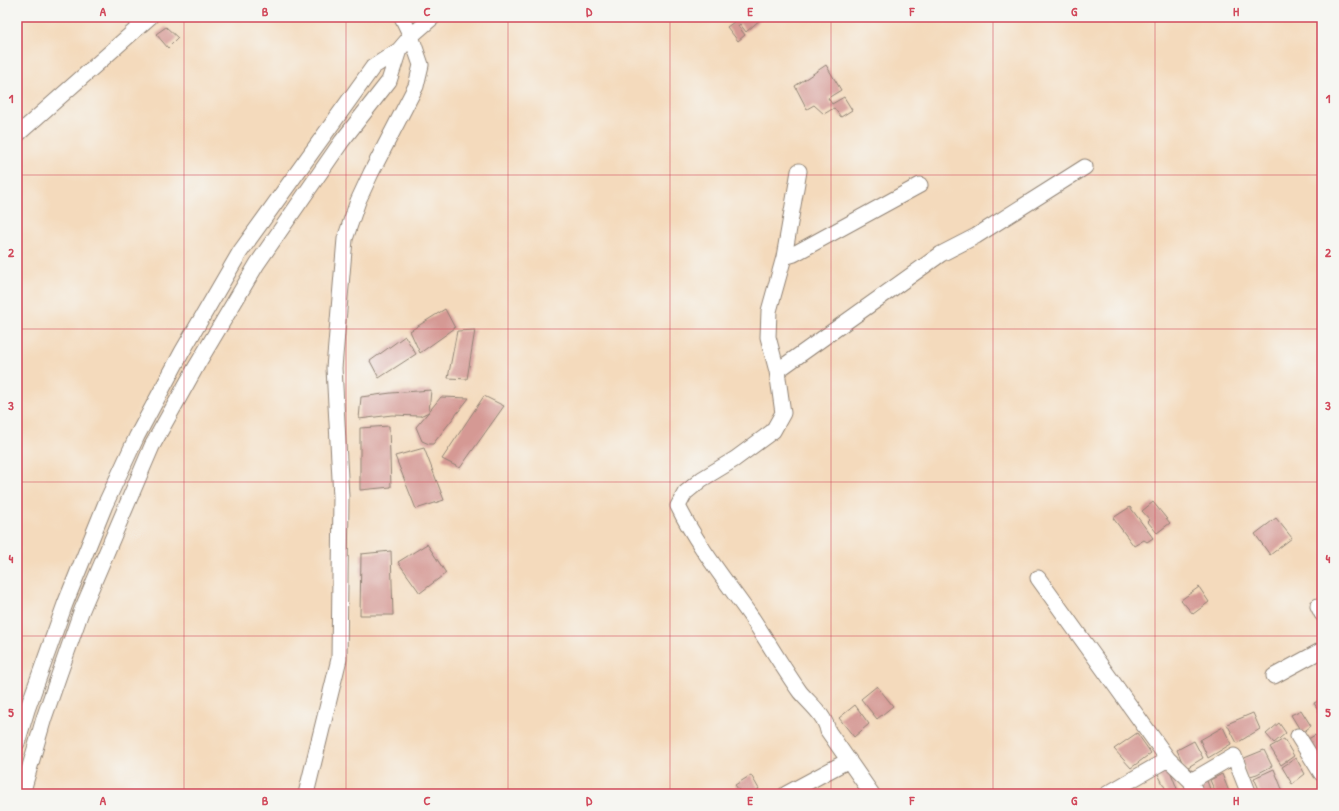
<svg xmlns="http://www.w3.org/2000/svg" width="1339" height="811" font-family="'Patrick Hand',sans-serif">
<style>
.building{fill:#d59994}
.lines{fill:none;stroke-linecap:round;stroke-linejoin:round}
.minor-casing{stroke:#908274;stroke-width:17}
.minor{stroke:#fff;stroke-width:15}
.grid{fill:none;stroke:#d1495b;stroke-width:1;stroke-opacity:0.55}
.neatline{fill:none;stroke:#d1495b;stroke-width:1.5}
.grid-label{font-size:13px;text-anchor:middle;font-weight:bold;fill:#d1495b}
</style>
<rect width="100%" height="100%" fill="#f6f6f2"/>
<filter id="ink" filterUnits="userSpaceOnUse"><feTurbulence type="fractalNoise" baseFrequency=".025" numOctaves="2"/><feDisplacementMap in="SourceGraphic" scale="8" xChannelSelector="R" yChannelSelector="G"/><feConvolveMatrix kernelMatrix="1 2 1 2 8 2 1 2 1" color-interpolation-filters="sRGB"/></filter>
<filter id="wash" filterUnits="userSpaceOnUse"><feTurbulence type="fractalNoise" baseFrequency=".012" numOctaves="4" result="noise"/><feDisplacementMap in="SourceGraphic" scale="16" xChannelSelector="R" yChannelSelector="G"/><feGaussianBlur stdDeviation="0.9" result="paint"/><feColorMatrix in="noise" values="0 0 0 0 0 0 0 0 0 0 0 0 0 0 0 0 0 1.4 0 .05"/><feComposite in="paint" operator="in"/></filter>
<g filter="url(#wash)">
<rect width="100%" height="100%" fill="#f4dabc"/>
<g id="blocks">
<path class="building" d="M729,17H761L762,18L746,32L740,24L738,26L745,35L738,41L727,27L734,22Z
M166,27L178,38L168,48L156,34Z
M826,65L841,90L828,98L832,104L844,97L852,110L841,117L834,108L824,114L814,105L807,109L795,86Z
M445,309L455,328L420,353L410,331Z
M475,330L467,379L448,378L457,331Z
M405,336L416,354L379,378L370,361Z
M431,390L429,412L420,416L392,415L359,419L361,397L391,393Z
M484,396L504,406L460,468L442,459Z
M441,397L469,398L433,444H429L422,441L416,427Z
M389,426L391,487L360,490V428Z
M424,448L444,500L416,509L395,456Z
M1153,502L1170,523L1157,533L1148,522L1150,520L1142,511Z
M1130,507L1153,538L1147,542L1144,540L1134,546L1113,518Z
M1276,518L1292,538L1270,555L1255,534Z
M427,544L446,573L420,593L398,562Z
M391,551L393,615H360L361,554Z
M1199,587L1209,602L1193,614L1181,600Z
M877,686L893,706L877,719L861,699Z
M1322,699V717L1314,703Z
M855,705L869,724L854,737L839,718Z
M1301,710L1311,726L1302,733L1291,715Z
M1253,713L1260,729L1237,743L1227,724Z
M1279,723L1286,733L1274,743L1266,734Z
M1223,727L1231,744L1208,758L1200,740Z
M1137,733L1151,753L1131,768L1114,749Z
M1315,735L1322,745V754L1316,759L1305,741Z
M1284,739L1294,756L1281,765L1270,747Z
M1194,741L1203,758L1185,769L1177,750Z
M1264,750L1272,766L1257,774L1247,777L1242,759Z
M1296,758L1305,774L1292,784L1282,767Z
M1168,765L1179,794H1168L1155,768Z
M1274,769L1284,794H1261L1254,778Z
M1222,774L1230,794H1216L1210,780Z
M751,775L759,789L751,794H747L745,792L742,794L735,785Z
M1207,781L1212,794H1200L1197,785Z"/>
</g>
</g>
<g filter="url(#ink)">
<use href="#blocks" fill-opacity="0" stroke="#908274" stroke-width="1"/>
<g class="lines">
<g class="minor-casing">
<path id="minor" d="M17,135L150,17
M799,171L784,257L769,311L768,337L777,371L783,413L773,431L735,459L702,479L685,493L678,506C698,547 726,581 752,618C768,642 783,668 800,692C810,704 825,715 828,731L872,794
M784,257L794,254L920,185
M777,371L941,254L976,236L1085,167
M1038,578L1168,759L1191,781
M1318,606L1322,614
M1274,676L1322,650
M1298,736L1321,773L1322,772
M17,743L27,710L65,604L105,505L137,436L182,352L240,252L373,67L399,50L411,36L433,17
M22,794L44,718L81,612L152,446L197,365L257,264L342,141L389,81L399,50
M306,794L339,659L341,497L334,368L345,239L358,201L371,173L416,86L421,65L411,36L402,17
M786,794L849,760
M1107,794L1168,759
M1196,794L1191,781L1234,756L1249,794"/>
</g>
<use href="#minor" class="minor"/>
</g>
</g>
<path class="grid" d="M184,17V794M346,17V794M508,17V794M670,17V794M831,17V794M993,17V794M1155,17V794M17,175H1322M17,329H1322M17,482H1322M17,636H1322"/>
<rect width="1339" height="811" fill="none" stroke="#f6f6f2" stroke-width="44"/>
<rect x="22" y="22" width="1295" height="767" class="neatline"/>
<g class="grid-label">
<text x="103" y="16">A</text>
<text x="265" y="16">B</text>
<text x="427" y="16">C</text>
<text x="589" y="16">D</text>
<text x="750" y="16">E</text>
<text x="912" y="16">F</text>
<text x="1074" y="16">G</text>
<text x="1236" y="16">H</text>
<text x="11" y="103">1</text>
<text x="1328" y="103">1</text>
<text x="11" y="257">2</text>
<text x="1328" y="257">2</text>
<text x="11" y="410">3</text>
<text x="1328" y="410">3</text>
<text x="11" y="563">4</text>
<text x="1328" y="563">4</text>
<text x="11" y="717">5</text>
<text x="1328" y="717">5</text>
<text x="103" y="805">A</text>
<text x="265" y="805">B</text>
<text x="427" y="805">C</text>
<text x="589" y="805">D</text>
<text x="750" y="805">E</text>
<text x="912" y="805">F</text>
<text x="1074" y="805">G</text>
<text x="1236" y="805">H</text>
</g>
</svg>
